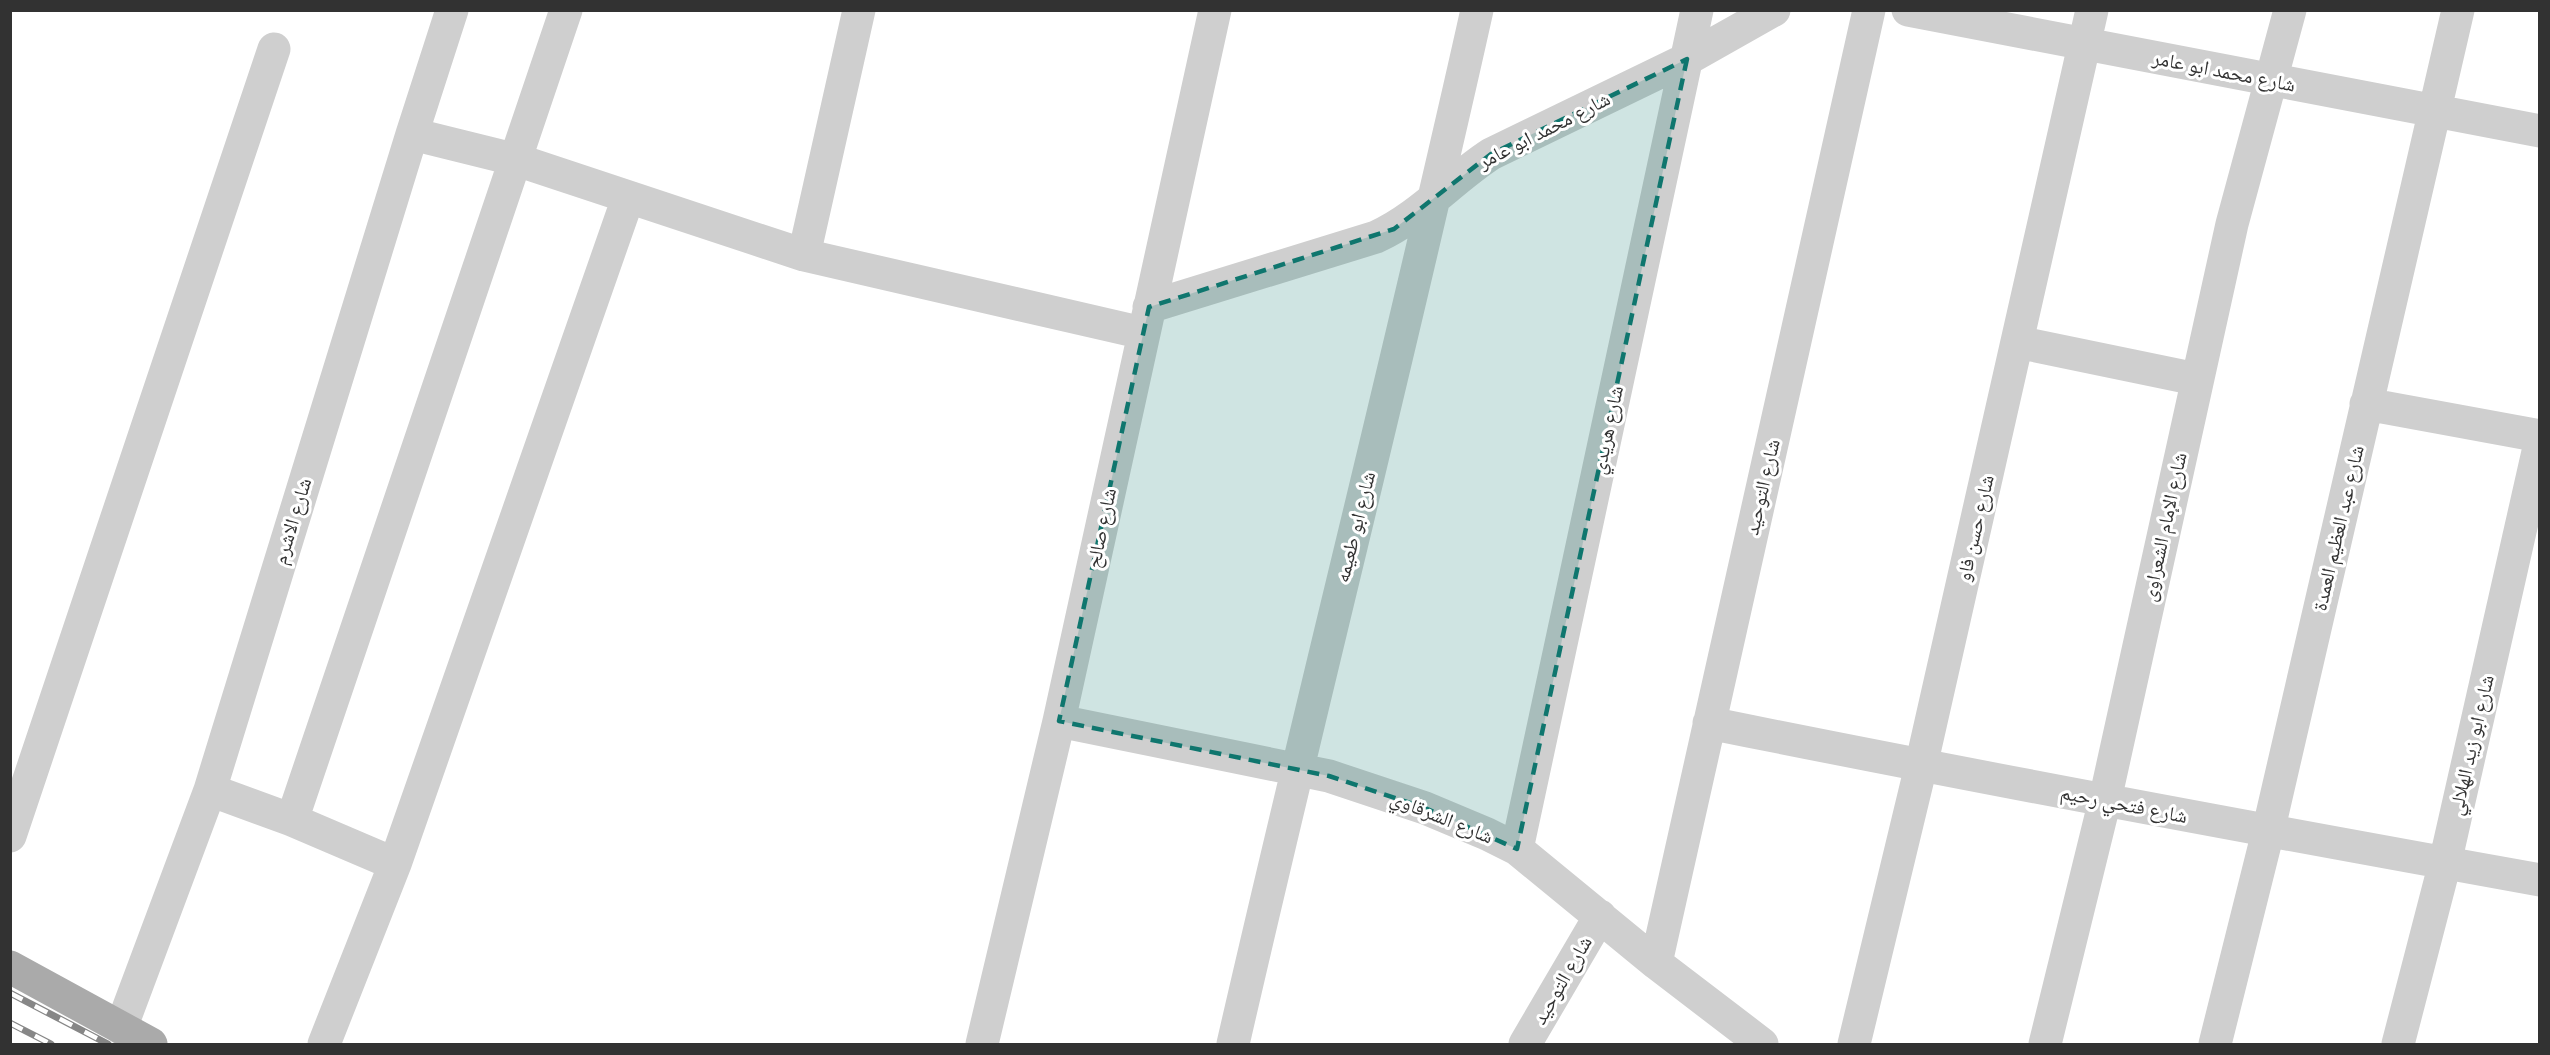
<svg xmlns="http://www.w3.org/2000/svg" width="2550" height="1055" font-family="Roboto,'Noto Naskh Arabic',sans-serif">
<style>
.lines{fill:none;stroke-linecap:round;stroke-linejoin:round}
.minor{stroke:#cfcfcf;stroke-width:33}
.major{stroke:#aaa;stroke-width:33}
.rail-casing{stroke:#878787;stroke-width:7}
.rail{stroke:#fff;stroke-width:4.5;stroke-dasharray:14;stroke-linecap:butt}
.marked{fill:#0f766e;fill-opacity:0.2;stroke:#0f766e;stroke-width:4.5;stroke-dasharray:12 8;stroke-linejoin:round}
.labels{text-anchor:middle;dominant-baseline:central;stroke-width:6;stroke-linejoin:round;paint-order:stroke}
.street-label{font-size:20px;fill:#323232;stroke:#fff}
</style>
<rect width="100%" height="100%" fill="#fff"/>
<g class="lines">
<path class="minor" d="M1908,10L2540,131
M412,134L517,160L804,255L1143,333
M804,255L859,10
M1149,307L1376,237C1420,217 1451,180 1491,154L1687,59L1774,10
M2017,342L2196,379
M2366,404L2540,436
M1059,721L1329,776L1425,808L1487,834L1517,849L1656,963L1762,1044
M1709,723C1985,779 2262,830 2540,880
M210,790L292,820L395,864
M292,820L566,10
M10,836L274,49
M1517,849L1697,10
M1656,963L1869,10
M121,1028L210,790L412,134L452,10
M324,1044L395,864L628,198
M982,1044L1059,721L1215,10
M1233,1044C1312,699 1400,356 1477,10
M1525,1044L1600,916
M1854,1044L1921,766L2092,10
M2045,1044L2105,800L2232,224L2290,10
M2215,1044L2268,832L2458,10
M2398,1044L2445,863L2540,443"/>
<path class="major" d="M10,967L151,1044"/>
<g class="rail-casing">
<path id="rail" d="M10,993L108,1044
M10,1023L51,1044"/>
</g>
<use href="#rail" class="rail"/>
</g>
<path class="marked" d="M1687,59L1517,849L1425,808L1329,776L1059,721L1149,307L1394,229L1491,154Z"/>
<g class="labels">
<g class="street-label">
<text transform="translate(2224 71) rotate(11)">شارع محمد ابو عامر</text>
<text transform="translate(1544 130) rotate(-27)">شارع محمد ابو عامر</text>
<text transform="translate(1607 430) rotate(-78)">شارع هريدي</text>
<text transform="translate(1762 487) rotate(-77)">شارع التوحيد</text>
<text transform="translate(292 521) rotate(-73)">شارع الاشرم</text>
<text transform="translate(1355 527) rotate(-76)">شارع ابو طعيمه</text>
<text transform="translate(2164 527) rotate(-78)">شارع الإمام الشعراوى</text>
<text transform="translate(1101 528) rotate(-78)">شارع صالح</text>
<text transform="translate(1975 528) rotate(-77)">شارع حسن فاو</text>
<text transform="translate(2338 528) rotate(-77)">شارع عبد العظيم العمدة</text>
<text transform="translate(2471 745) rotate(-77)">شارع ابو زيد الهلالي</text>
<text transform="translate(2124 804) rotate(11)">شارع فتحي رحيم</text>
<text transform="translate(1442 817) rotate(22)">شارع الشرقاوي</text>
<text transform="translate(1562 980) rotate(-60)">شارع التوحيد</text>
</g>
</g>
<rect width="2550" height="1055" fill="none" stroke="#323232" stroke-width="24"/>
</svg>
